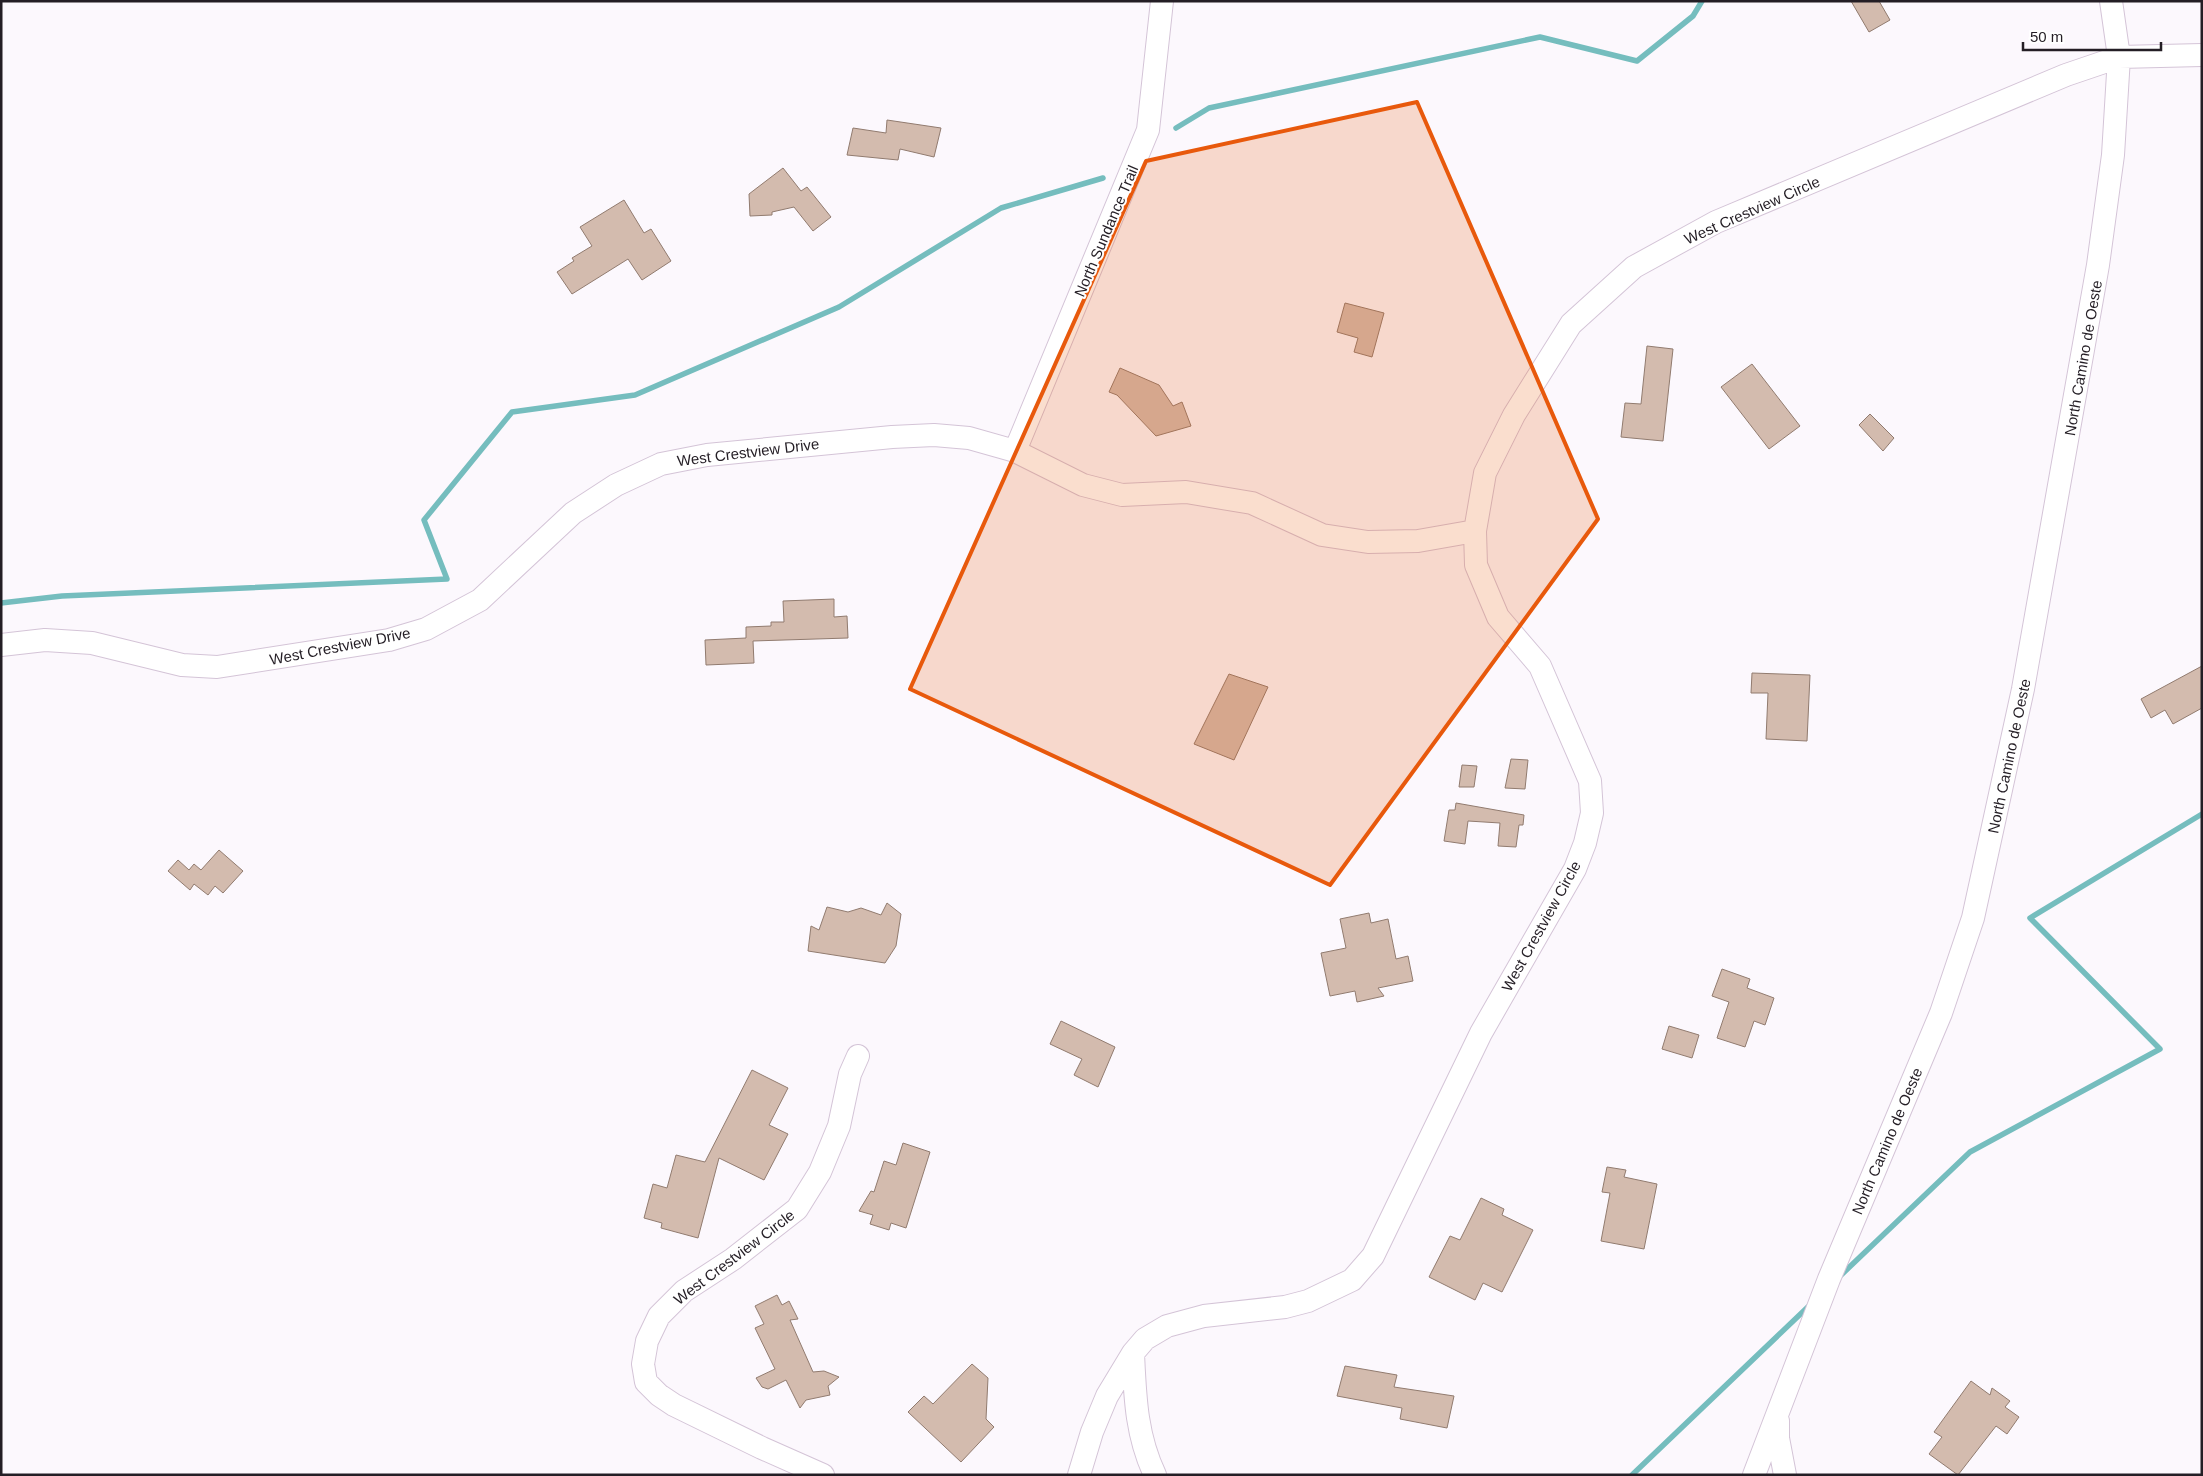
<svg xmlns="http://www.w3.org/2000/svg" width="2203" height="1476" font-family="Helvetica,sans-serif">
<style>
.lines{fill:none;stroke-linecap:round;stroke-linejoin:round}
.stream{stroke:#75bdbe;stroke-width:5.5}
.building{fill:#d3bbae;stroke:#917b6f}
.minor-casing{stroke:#d4c4d7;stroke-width:24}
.minor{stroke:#fff;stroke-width:22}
.marked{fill:#e8590c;fill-opacity:0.2;stroke:#e8590c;stroke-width:4;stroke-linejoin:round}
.labels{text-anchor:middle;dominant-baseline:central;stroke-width:4;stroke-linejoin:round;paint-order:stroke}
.street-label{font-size:15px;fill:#241e25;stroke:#fff}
</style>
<rect width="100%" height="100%" fill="#fcf8fd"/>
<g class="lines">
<path class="stream" d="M1176,128L1209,108L1540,37L1637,61L1693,16L1702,1
M1,603L62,596L447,579L424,520L512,412L635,395L839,307L1001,208L1103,178
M1839,1277L1970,1152L2160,1049L2030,918L2202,814
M1632,1475L1811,1304"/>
</g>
<path class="building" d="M1851,1H1879L1890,20L1869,32Z
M887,120L941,128L934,157L900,149L898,160L847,155L853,128L886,133Z
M783,168L801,191L807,187L831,217L813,231L794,207L772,212V215L750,216L749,194Z
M624,200L644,233L651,229L671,261L642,280L628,259L572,294L557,272L574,261L572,258L592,246L580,227Z
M1345,303L1384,313L1372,357L1354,352L1358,338L1337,332Z
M1647,346L1673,349L1663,441L1621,437L1625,403L1641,404Z
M1752,364L1800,426L1769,449L1721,387Z
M1120,368L1159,385L1173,406L1182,402L1191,426L1156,436L1117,395L1109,392Z
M1870,414L1894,438L1883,451L1859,425Z
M834,599V617L847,616L848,638L753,641L754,663L706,665L705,640L746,638V627L771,626V622H784L783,601Z
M2202,666V708L2173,724L2165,710L2151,718L2141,699Z
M1752,673L1810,675L1807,741L1766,739L1768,693H1751Z
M1229,674L1268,687L1234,760L1194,744Z
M1511,759L1528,760L1525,789L1505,788Z
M1462,765L1477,766L1474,787H1459Z
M1456,803L1524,815L1523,825H1519L1516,847L1498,846L1500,823L1468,821L1465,844L1444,841L1449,810H1455Z
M219,850L243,871L223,893L215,886L208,895L194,884L190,890L168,871L178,860L189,870L194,864L201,870Z
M887,903L901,914L896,946L885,963L808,951L811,926L819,930L827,907L848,912L861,908L881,915Z
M1369,913L1371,923L1388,919L1396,959L1408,956L1413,981L1378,988L1384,996L1357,1002L1355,991L1330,996L1321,953L1346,948L1340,919Z
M1722,969L1750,979L1747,988L1774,998L1765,1025L1754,1021L1745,1047L1717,1038L1729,1002L1712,996Z
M1061,1021L1115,1047L1098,1087L1074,1075L1082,1059L1050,1044Z
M1669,1026L1699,1035L1692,1058L1662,1049Z
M752,1070L788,1088L769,1125L788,1134L764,1180L719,1158L698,1238L661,1228L662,1223L644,1218L653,1184L667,1188L676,1155L705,1162Z
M903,1143L930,1152L906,1228L891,1223L889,1230L870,1224L873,1215L859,1211L871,1191L874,1192L884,1161L896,1165Z
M1607,1167L1626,1170L1624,1177L1657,1184L1644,1249L1601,1241L1610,1193L1602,1192Z
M1481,1198L1504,1209L1502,1215L1533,1230L1502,1292L1483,1283L1475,1300L1429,1277L1450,1236L1460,1240Z
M777,1295L782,1305L789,1301L798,1319L790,1320L813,1372L824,1371L839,1377L828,1386L830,1395L806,1400L800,1408L786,1380L768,1389L762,1387L756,1378L775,1369L755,1328L764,1324L755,1306Z
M972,1364L988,1378L986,1419L994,1427L961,1462L908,1412L924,1396L933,1404Z
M1345,1366L1397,1375L1394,1387L1454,1396L1447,1428L1400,1419L1402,1408L1337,1396Z
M1971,1381L1990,1395L1992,1388L2010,1401L2005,1407L2019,1417L2007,1434L1996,1426L1958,1475L1929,1454L1942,1437L1934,1432Z"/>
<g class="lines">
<g class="minor-casing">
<path id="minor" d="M1015,451L1148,130L1162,1
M1,645L45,640L92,643L182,665L217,667L389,640L426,629L480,600L573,513L616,485L661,464L707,455L892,437L934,435L969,438L1015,451L1083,485L1122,495L1186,492L1252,503L1322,535L1368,542L1418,541L1475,531
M1133,1353C1135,1396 1136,1435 1155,1475
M1778,1421V1438L1785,1475
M823,1475L762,1448L674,1405L659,1395L646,1382L643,1364L647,1341L659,1316L684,1291L733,1259L797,1209L820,1172L839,1126L850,1074L858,1056
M1079,1475L1092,1432L1107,1396L1133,1353L1145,1339L1167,1326L1204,1316L1285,1307L1308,1301L1352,1280L1373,1256L1481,1033L1575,869L1585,843L1592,813L1590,781L1540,666L1498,617L1476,565L1475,531L1485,473L1514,415L1571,324L1634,267L1716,222L2066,75L2119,57L2202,55
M1754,1475L1829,1279L1941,1013L1973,918L2023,689L2098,265L2113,155L2119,57L2111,1"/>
</g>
<use href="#minor" class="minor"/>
</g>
<path class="marked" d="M1417,102L1598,519L1330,885L910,689L1146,161Z"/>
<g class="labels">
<g class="street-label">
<text transform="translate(1752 210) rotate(-24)">West Crestview Circle</text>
<text transform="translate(1106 231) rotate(-67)">North Sundance Trail</text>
<text transform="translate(2083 358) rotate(-80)">North Camino de Oeste</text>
<text transform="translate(748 452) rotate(-7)">West Crestview Drive</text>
<text transform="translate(340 646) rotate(-11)">West Crestview Drive</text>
<text transform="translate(2009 756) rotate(-78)">North Camino de Oeste</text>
<text transform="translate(1541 926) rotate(-61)">West Crestview Circle</text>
<text transform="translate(1887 1141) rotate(-67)">North Camino de Oeste</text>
<text transform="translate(734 1257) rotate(-37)">West Crestview Circle</text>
</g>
</g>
<rect width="2203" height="1476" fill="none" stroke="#241e25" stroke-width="5"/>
<path d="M2023 42v8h138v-8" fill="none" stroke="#241e25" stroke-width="2.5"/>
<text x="2030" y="42" font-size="15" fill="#241e25" stroke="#ffffff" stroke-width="4" paint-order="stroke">50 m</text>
</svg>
